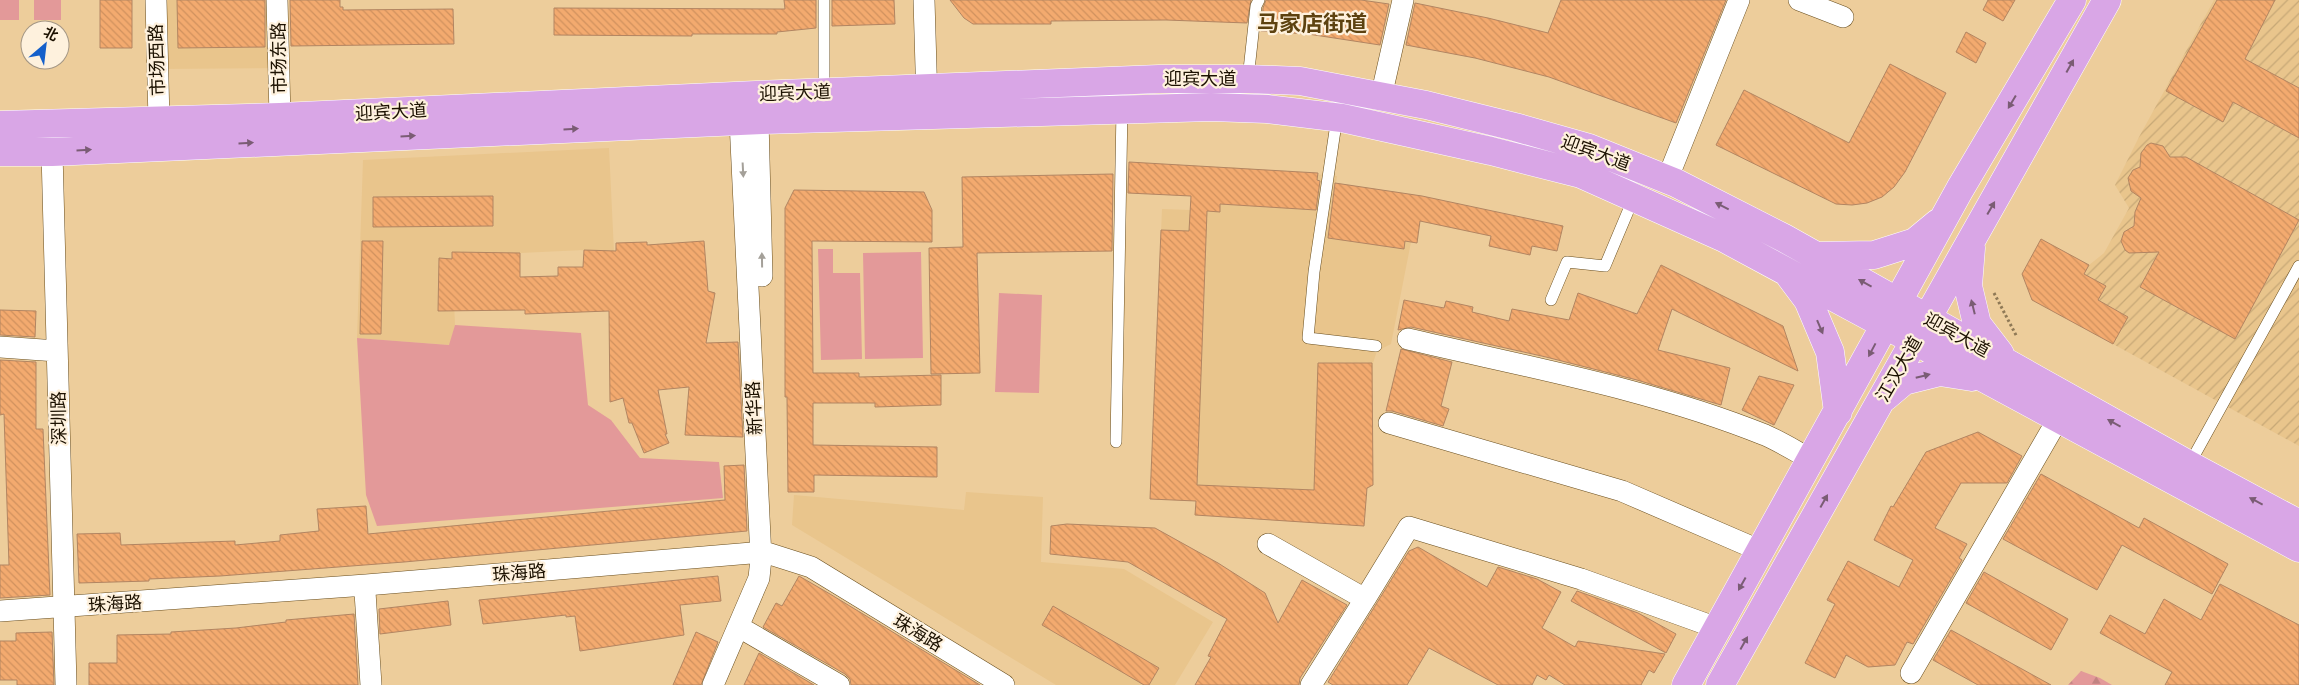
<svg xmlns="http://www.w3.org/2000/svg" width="2299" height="685" font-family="Cabin,'Noto Sans SC',sans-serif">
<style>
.built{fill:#e9c58c}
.industrial{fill:url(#industrial-furrows)}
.green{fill:#e39999}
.forest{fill:url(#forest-firs)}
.building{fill:url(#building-back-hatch);stroke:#b28562}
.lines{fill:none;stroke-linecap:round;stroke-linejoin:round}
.lane-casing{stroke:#684d1d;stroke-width:12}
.street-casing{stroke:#684d1d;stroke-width:22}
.primary-casing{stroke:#fff;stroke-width:29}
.path{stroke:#8f7956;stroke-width:3;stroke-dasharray:2.5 2.5;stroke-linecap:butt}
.lane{stroke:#fff;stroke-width:11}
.street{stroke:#fff;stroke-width:21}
.primary{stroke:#d9a6e6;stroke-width:28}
.oneway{fill:#7a5c74}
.oneway2{fill:#a4a099}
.labels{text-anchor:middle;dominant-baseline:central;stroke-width:4.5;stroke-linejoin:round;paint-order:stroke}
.street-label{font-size:18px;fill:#1c1101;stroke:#fef1dd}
.district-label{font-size:22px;font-weight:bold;fill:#5d4210;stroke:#fef1dd}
</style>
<defs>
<pattern id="industrial-furrows" width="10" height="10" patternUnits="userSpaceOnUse" patternTransform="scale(1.25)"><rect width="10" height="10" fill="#e9c58c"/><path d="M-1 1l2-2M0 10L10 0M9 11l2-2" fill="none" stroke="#c7a877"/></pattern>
<pattern id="forest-firs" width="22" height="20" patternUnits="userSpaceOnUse" patternTransform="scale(1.25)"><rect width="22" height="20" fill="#e39999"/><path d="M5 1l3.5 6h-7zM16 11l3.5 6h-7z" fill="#c28382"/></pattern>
<pattern id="building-back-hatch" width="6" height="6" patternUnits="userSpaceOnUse" patternTransform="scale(1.25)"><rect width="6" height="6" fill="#f3aa6f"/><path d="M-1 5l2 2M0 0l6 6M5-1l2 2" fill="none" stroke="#d0915e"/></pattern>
</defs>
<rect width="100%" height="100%" fill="#edcd9b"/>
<path class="built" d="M156,0H277L279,68L157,69Z
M609,148L614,252L584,250L520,253L452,252L455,325L450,345L357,338L363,160Z
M1229,167L1337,176L1328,238L1404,249L1405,241L1411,242L1391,344L1377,351L1373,363V485L1367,489L1364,526L1195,515L1196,501L1150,499L1162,209L1190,210L1228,192Z
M966,492L1043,497L1041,562L1124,569L1213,622L1175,685H1056L792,525L794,495L964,510Z"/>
<path class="industrial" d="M2214,0H2299V446L2113,344L2128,317L2098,300L2105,286L2084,274L2089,265L2104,253L2129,208L2115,185L2139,137Z"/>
<path class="green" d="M0,0H19V20H0Z
M34,0H61V20H34Z
M818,249H833V273H860L862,359L821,360Z
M921,252L923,358L865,359L863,253Z
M999,293L1042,295L1039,393L995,392Z
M455,325L581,333L588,405L611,420L640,458L719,462L723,498L377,526L366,495L357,338L449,345Z"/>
<path class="forest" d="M2081,671L2100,678L2112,685H2068Z"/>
<path class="building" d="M100,0H132V48H100Z
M177,0H265V47L178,48Z
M290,0H340V7H343V10L453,9L454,44L291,46Z
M784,0H816V28L777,32V34H692V36L554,35V8L785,9Z
M832,0H894L895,24L832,26Z
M950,0H1251L1247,23L1166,20L1051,21V24H973L964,18Z
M1266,0H1361L1389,4L1380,45L1308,34L1261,31L1263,8Z
M1561,0H1726L1676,123L1549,77L1475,58L1406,45L1415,3L1488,18L1548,33Z
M1988,0H2015L2003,21L1983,10Z
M2217,0H2275L2245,59L2299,88V138L2233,102L2223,122L2166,91Z
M1966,32L1986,43L1976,63L1956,52Z
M1890,64L1946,93L1905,172L1894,187L1882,197L1867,203L1852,205L1836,204L1716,145L1744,90L1849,143Z
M2151,143L2163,146L2170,157H2186L2299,220L2235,339L2140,287L2159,252L2129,253L2125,250L2121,241L2124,232L2134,226L2135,212L2141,198L2131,191L2128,178L2133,170L2140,167L2141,153L2147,145Z
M1129,162L1318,173L1317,180L1320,181L1316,210L1220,204V212L1207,211L1197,485L1314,490L1318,363H1372L1373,485L1367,488L1364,526L1195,515L1196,501L1150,499L1161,230L1189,231L1191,196L1128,193Z
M1113,174L1112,251L977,253L980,373L931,374L929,248L963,247L962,177Z
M1335,183L1422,196L1563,226L1557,251L1532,246L1530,255L1489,246L1491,236L1420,221L1417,243L1405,241L1404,249L1328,238Z
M794,190L924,192L932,210V242L812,241L813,373H859V377L941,375V405L875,407V403H813V445L937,447V477L814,475V492H788L787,397H785V208Z
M493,196V226L373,227V197Z
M2041,239L2089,265L2084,274L2106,286L2098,300L2128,317L2113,344L2032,300L2022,274Z
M362,241H383L381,334H360Z
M704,241L708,291L715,293L706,343L738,342L743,437L685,435L689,387L658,390L667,434H665L669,443L644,453L632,423H629L623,398L610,402L609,311L525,314V310L438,311L439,258L452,259V252L520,253V277L558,276V267H583L584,250L616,251V243L647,242V245Z
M1661,265L1783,326L1798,371L1672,309L1658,350L1730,368L1721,405L1637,380L1546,357L1411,327L1398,330L1404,300L1444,308L1446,301L1473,307L1472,312L1509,321L1512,309L1569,320L1578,293L1637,314Z
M0,310L36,311L35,337L0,335Z
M1401,349L1452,362L1441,406L1449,409L1443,426L1392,411H1386Z
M0,360L36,362V429H43L50,595L0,598V565H9L4,414L0,415Z
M1759,376L1794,385L1774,425L1742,410Z
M1978,432L2022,456L2007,483H1961L1935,528L1967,544L1959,558L1962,560L1913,644L1907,642L1895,665L1868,667L1846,655L1835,678L1805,663L1835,604L1827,600L1848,561L1899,587L1913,560L1874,540L1891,506L1893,507L1926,452Z
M744,465L747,531L404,562L220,576L149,579V581L79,583L77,534L120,533L121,545L235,541V545L280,541V535L319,531L317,509L366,506L368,534L725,500L724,466Z
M2041,474L2139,528L2144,518L2228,564L2212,594L2122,545L2097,590L2003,539Z
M1067,524L1155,528L1218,563L1265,593L1278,623L1302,580L1347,605L1300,678L1299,685H1195L1211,657L1208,656L1227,619L1128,562L1050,554L1051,526Z
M1418,547L1487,587L1498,567L1537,579L1561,592L1542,628L1575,647L1578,641L1665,654L1654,673L1649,670L1641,685H1565L1549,675L1546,680L1537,675L1532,685H1498L1429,648L1407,685H1333L1328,682L1409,551Z
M1984,572L2068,619L2051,650L1966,603Z
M718,576L721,601L680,605L684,635L580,651L575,616L566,617V615L483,624L479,600Z
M799,576L830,594L980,685H851L850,679L845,674L763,627L776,603L782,606Z
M2220,584L2299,625V685H2165L2172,672L2100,633L2110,615L2145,634L2164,599L2201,620Z
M1577,591L1638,613L1676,634L1666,653L1571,601Z
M448,601L451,625L380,634L379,609Z
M1053,606L1159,668L1149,685H1144L1042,625Z
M354,614L358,685H89V663H117V635L171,634V632L236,628L286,622V620Z
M1951,630L2051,685H1978L1933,660Z
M52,632L54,685H17V680H0V641H16V633Z
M696,632L718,642L701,685H673Z
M759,653L814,685H744Z"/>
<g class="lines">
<g class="lane-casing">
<path id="lane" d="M1248,79L1256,6L1259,0
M824,92V0
M1337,117L1314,272L1308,338L1376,346
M1551,300L1567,262L1605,266L1634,197
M1116,442L1122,109
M2189,465L2299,266"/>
</g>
<g class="street-casing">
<path id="street" d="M156,0L159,121
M277,0L280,117
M924,0L927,102
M1799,0L1843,17
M1381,97L1403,0
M758,120L762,276
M52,152L66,685
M1667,180L1739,0
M1408,339C1527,367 1651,389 1765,435C1781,442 1797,452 1812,460
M0,347L57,351
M1389,423L1622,491L1761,551
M1268,544L1365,599L1311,685
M365,592L371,685
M1365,599L1409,527L1581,579L1717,628
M0,611L366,585L764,552L811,567L1004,685
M746,631L839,685
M1911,673L2058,419
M713,685L759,578L761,558L740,121"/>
</g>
<g class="primary-casing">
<path id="primary" d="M0,125L280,117L756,95L1159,79H1248L1300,81L1426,105L1515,127L1589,148L1676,183L1784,238L2189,465L2299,524
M0,152H52L762,120L1211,107L1267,109L1342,118L1491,151L1581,174L1724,238L2299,548
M1971,248L1968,286L1977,324L2000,354
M1817,256L1874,255L1915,242L1938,223
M1790,276L1808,300L1830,352L1838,412
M1885,397L1904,381L1940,372L1972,377
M1686,685L1960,189L2072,0
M1720,685L2107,0"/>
</g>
<path class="path" d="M1994,293L2017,337"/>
<use href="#lane" class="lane"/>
<use href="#street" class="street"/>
<use href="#primary" class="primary"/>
</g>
<defs><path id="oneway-solid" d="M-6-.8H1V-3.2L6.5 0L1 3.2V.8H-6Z" transform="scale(1.25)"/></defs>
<g class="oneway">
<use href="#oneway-solid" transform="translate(2070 66) rotate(-61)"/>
<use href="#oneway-solid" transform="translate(2012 102) rotate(121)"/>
<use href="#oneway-solid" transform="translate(571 129) rotate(-3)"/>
<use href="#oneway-solid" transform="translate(408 136) rotate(-3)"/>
<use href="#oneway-solid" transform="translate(246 143) rotate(-3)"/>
<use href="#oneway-solid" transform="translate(84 150) rotate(-3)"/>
<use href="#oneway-solid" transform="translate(1722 206) rotate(-153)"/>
<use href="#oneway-solid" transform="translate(1991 208) rotate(-60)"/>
<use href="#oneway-solid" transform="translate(1865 283) rotate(-151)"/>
<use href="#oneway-solid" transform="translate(1973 307) rotate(-104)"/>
<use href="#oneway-solid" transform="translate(1820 327) rotate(67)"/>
<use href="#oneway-solid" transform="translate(1872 350) rotate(118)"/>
<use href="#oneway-solid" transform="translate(1923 376) rotate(-14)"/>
<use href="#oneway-solid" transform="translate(2114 423) rotate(-151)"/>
<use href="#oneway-solid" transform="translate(1824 501) rotate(-61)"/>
<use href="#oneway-solid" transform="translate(2256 501) rotate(-152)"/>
<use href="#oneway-solid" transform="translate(1742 584) rotate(119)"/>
<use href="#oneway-solid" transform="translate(1744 643) rotate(-61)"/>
</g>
<g class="oneway2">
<use href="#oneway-solid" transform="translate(743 170) rotate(87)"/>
<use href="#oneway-solid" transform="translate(762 260) rotate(-91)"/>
</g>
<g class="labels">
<g class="street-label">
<text transform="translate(279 58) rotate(-91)">市场东路</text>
<text transform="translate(157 60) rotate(-92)">市场西路</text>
<text x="1200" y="79">迎宾大道</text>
<text transform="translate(795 93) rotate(-2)">迎宾大道</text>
<text transform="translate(391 112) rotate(-3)">迎宾大道</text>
<text transform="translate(1596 153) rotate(20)">迎宾大道</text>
<text transform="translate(1957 335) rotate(29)">迎宾大道</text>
<text transform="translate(1899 369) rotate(-60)">江汉大道</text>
<text transform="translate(754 408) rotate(-93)">新华路</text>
<text transform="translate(59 418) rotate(-91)">深圳路</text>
<text transform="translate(519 573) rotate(-5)">珠海路</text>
<text transform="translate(115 604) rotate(-4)">珠海路</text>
<text transform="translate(918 633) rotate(31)">珠海路</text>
</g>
<g class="district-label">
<text x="1312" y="23">马家店街道</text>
</g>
</g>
<g transform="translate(45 45) rotate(28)"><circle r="24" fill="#fef1dd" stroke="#a49785"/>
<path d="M0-4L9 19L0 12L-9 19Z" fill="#1560ca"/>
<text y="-8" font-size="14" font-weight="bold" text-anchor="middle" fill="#1c1101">北</text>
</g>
</svg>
